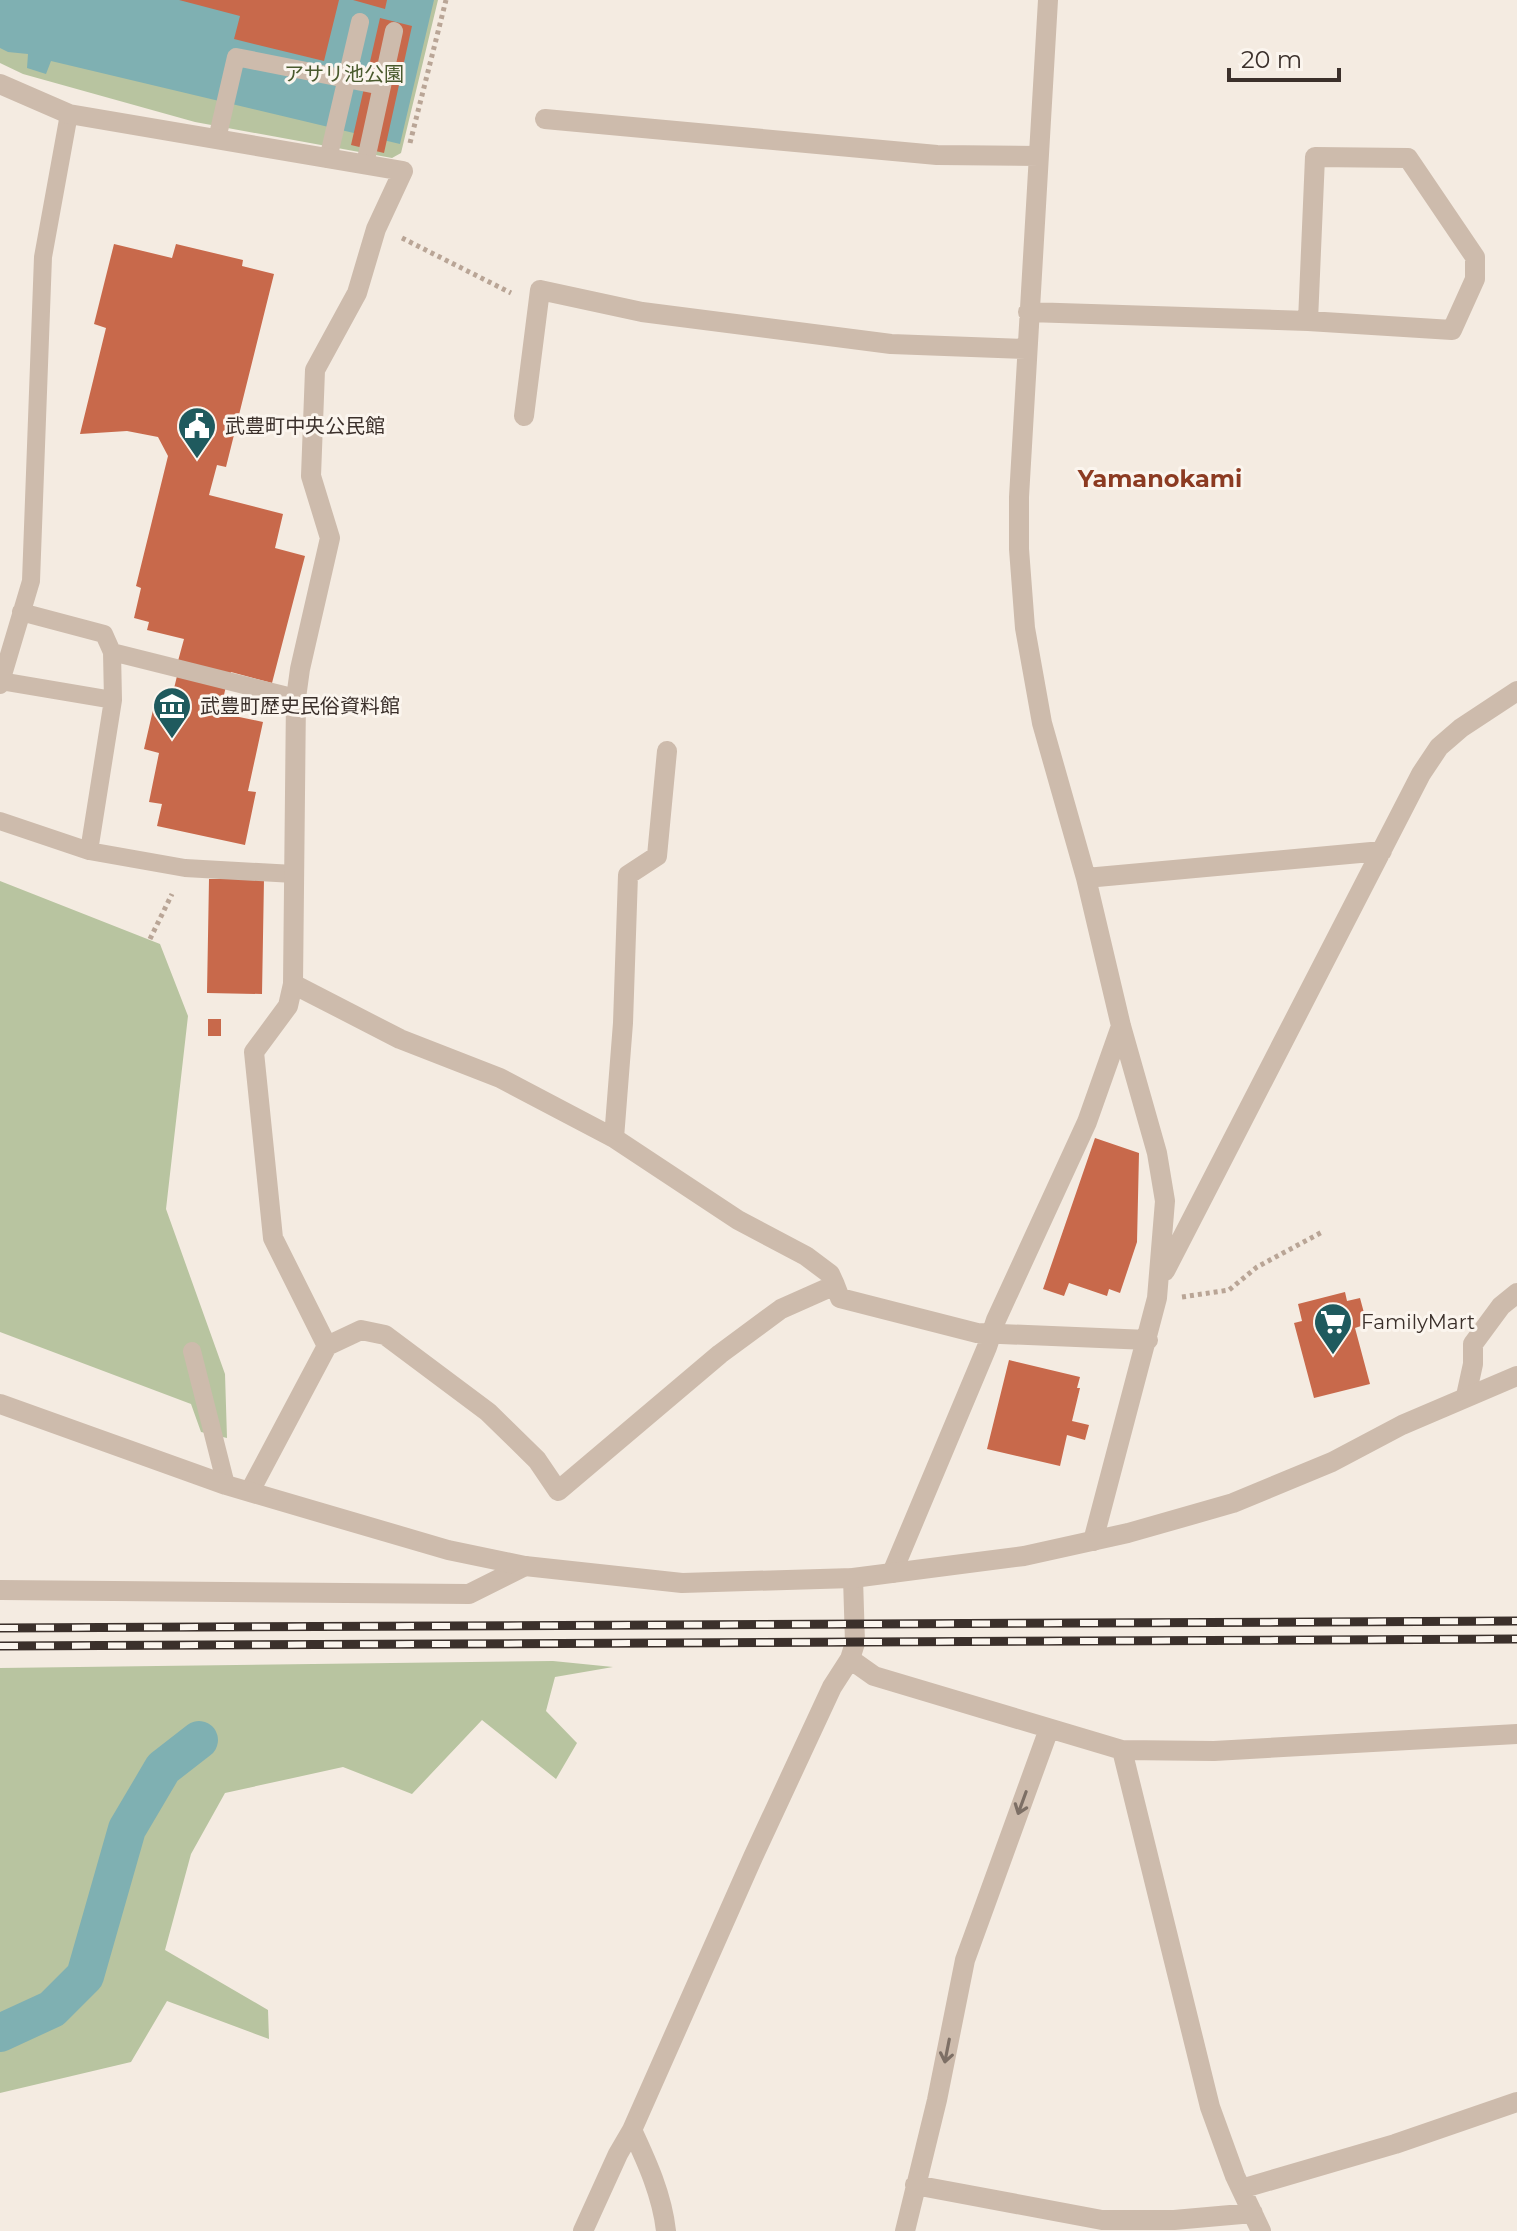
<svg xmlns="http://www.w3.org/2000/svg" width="1517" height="2231" font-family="Montserrat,'Noto Sans JP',sans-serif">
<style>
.green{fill:#b8c4a0}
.water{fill:#7fb0b2}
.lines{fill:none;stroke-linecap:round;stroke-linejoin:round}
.canal{stroke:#7fb0b2;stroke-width:38}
.building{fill:#c8694b}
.path{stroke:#b9a596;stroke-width:5;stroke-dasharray:4 4;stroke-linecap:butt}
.service{stroke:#cdbbac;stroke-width:18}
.minor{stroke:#cdbbac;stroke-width:20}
.tertiary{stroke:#cdbbac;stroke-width:20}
.rail-casing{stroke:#3b302b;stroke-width:9}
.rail{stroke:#fbf5ee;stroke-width:6;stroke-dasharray:18;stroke-linecap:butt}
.oneway{stroke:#7d6f65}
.labels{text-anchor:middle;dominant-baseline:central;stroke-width:6;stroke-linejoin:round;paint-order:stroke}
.park-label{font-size:20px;fill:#4a5a2e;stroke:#fbf5ee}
.poi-label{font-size:20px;fill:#3b302b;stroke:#fbf5ee;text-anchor:start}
.quarter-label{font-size:24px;font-weight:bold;fill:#8c3b22;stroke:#fbf5ee}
</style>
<rect width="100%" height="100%" fill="#f4ebe1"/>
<path class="green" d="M0,0H438L401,153L392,158L195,122L23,74L0,63Z
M0,881L160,944L188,1016L166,1209L225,1374L227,1438L201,1432L191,1404L0,1332Z
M553,1661L613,1667L555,1677L546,1711L577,1743L556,1779L482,1720L412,1794L343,1767L225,1793L191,1854L165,1950L268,2010L269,2039L167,2001L131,2062L0,2093V1668Z"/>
<path class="water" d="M0,0H434L400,144L51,61L46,74L27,68L28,54L8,52L0,48Z"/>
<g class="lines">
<path class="canal" d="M0,2033L52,2009L85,1976L127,1829L163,1768L199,1740"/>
</g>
<path class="building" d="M179,0H339L324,61L234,39L240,16Z
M353,0H387L385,9Z
M380,18L412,26L384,153L351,145Z
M114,244L172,258L176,244L243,260L242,266L274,274L226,467L217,465L209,495L283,514L275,548L305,556L272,683L231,672L229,678L178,661L184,639L147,630L149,622L134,618L141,588L136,586L168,456L158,437L127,431L80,434L106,328L94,324Z
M177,676L226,686L220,713L263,722L248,791L256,792L245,845L157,826L162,804L149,802L159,753L144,749L156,697L171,701Z
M209,879H264L262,994L207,993Z
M208,1019H221V1036H208Z
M1095,1138L1139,1153L1137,1242L1120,1293L1109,1289L1107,1296L1069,1283L1064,1296L1043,1289Z
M1345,1292L1347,1301L1360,1298L1367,1324L1355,1328L1370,1384L1314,1398L1294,1323L1302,1321L1298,1304Z
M1009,1360L1080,1377L1077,1388H1080L1072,1421L1089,1425L1085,1440L1067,1435L1060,1466L987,1449Z"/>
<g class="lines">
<path class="path" d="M410,143L446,0
M402,238L511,293
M150,939L172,894
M1182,1297L1229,1290L1257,1267L1324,1231"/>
<path class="service" d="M217,139L236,57L382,86
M328,159L360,22
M365,164L394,31
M21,612L104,634L112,652L113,700
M112,652L296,698
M1,681L113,700L89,851
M0,685L31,581L43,257L69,114
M0,821L89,851L185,868L294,874
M192,1351L226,1485"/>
<path class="minor" d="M1048,0L1019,497V549L1025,628L1042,723L1086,878L1121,1026L1157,1153L1165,1201L1157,1298L1093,1541
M0,84L69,114L403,171L376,229L357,293L315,370L311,476L330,538L300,669L296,698L293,984L288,1006L254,1052L273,1238L327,1346L250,1491
M545,119L937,155L1039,156
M1028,312L1308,321L1452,330L1475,279V257L1408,158L1315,157L1308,321
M524,416L540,290L642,312L891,344L1026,349
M1086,878L1382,851
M293,984L400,1039L500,1078L614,1138L738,1220L806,1256L830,1274L835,1285
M614,1138L623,1023L628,875L657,856L667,751
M1165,1271L1421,774L1439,747L1461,728L1517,691
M327,1346L361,1330L385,1335L488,1412L537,1460L558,1491L720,1354L781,1309L835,1285L840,1298L977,1333L1148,1340
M1466,1396L1473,1364V1344L1501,1306L1517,1293
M892,1573L987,1347L996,1320L1087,1122L1121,1026
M0,1590L469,1594L525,1566
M850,1659L874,1676L1122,1750L1214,1751L1517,1734
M1122,1750L1210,2107L1235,2176L1261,2231
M632,2130C647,2162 662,2195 666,2231
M915,2185L1102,2220H1174L1253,2213
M1241,2189L1395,2144L1517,2102
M583,2231L618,2154L632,2130L753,1857L832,1687L850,1659L855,1643L853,1578
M905,2231L937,2100L965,1960L1049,1729"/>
<path class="tertiary" d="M0,1404L226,1485L448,1550L525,1566L682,1583L853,1578L1024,1556L1128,1533L1233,1503L1332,1462L1402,1425L1517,1376"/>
<g class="rail-casing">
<path id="rail" d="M0,1628L1517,1621
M0,1646L1517,1639"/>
</g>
<use href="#rail" class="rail"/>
</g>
<defs><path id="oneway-shaft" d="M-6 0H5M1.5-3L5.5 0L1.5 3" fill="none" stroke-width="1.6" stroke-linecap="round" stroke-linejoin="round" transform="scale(2)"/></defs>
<g class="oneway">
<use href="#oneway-shaft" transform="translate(1022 1803) rotate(110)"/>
<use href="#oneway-shaft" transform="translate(947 2051) rotate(101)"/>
</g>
<defs>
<g id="civic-pin" transform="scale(2)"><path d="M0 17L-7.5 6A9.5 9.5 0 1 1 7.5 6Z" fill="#1f5a5e" stroke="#fbf5ee"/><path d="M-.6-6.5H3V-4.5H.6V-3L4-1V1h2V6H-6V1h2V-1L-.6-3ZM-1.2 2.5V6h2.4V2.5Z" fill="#fff"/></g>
<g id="museum-pin" transform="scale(2)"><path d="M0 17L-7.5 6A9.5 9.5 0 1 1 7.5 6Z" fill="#1f5a5e" stroke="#fbf5ee"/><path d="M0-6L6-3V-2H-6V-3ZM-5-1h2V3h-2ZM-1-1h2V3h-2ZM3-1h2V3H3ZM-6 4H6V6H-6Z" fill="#fff"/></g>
<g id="supermarket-pin" transform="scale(2)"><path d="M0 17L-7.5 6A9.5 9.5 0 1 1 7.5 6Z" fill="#1f5a5e" stroke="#fbf5ee"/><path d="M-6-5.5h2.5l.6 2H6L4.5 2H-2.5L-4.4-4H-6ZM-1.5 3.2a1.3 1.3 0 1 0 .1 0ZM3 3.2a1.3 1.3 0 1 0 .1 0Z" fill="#fff"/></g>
</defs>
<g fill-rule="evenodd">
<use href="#civic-pin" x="197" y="426"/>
<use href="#museum-pin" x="172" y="706"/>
<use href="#supermarket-pin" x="1333" y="1322"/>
</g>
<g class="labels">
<g class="park-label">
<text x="344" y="74">アサリ池公園</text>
</g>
<g class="poi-label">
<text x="225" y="426">武豊町中央公民館</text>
<text x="200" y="706">武豊町歴史民俗資料館</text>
<text x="1361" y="1322">FamilyMart</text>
</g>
<g class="quarter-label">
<text x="1160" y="478">Yamanokami</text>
</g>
</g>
<path d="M1229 68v12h110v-12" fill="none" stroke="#3b302b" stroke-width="4"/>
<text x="1241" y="68" font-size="24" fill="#3b302b" stroke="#fbf5ee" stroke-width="6" paint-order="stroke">20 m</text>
</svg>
